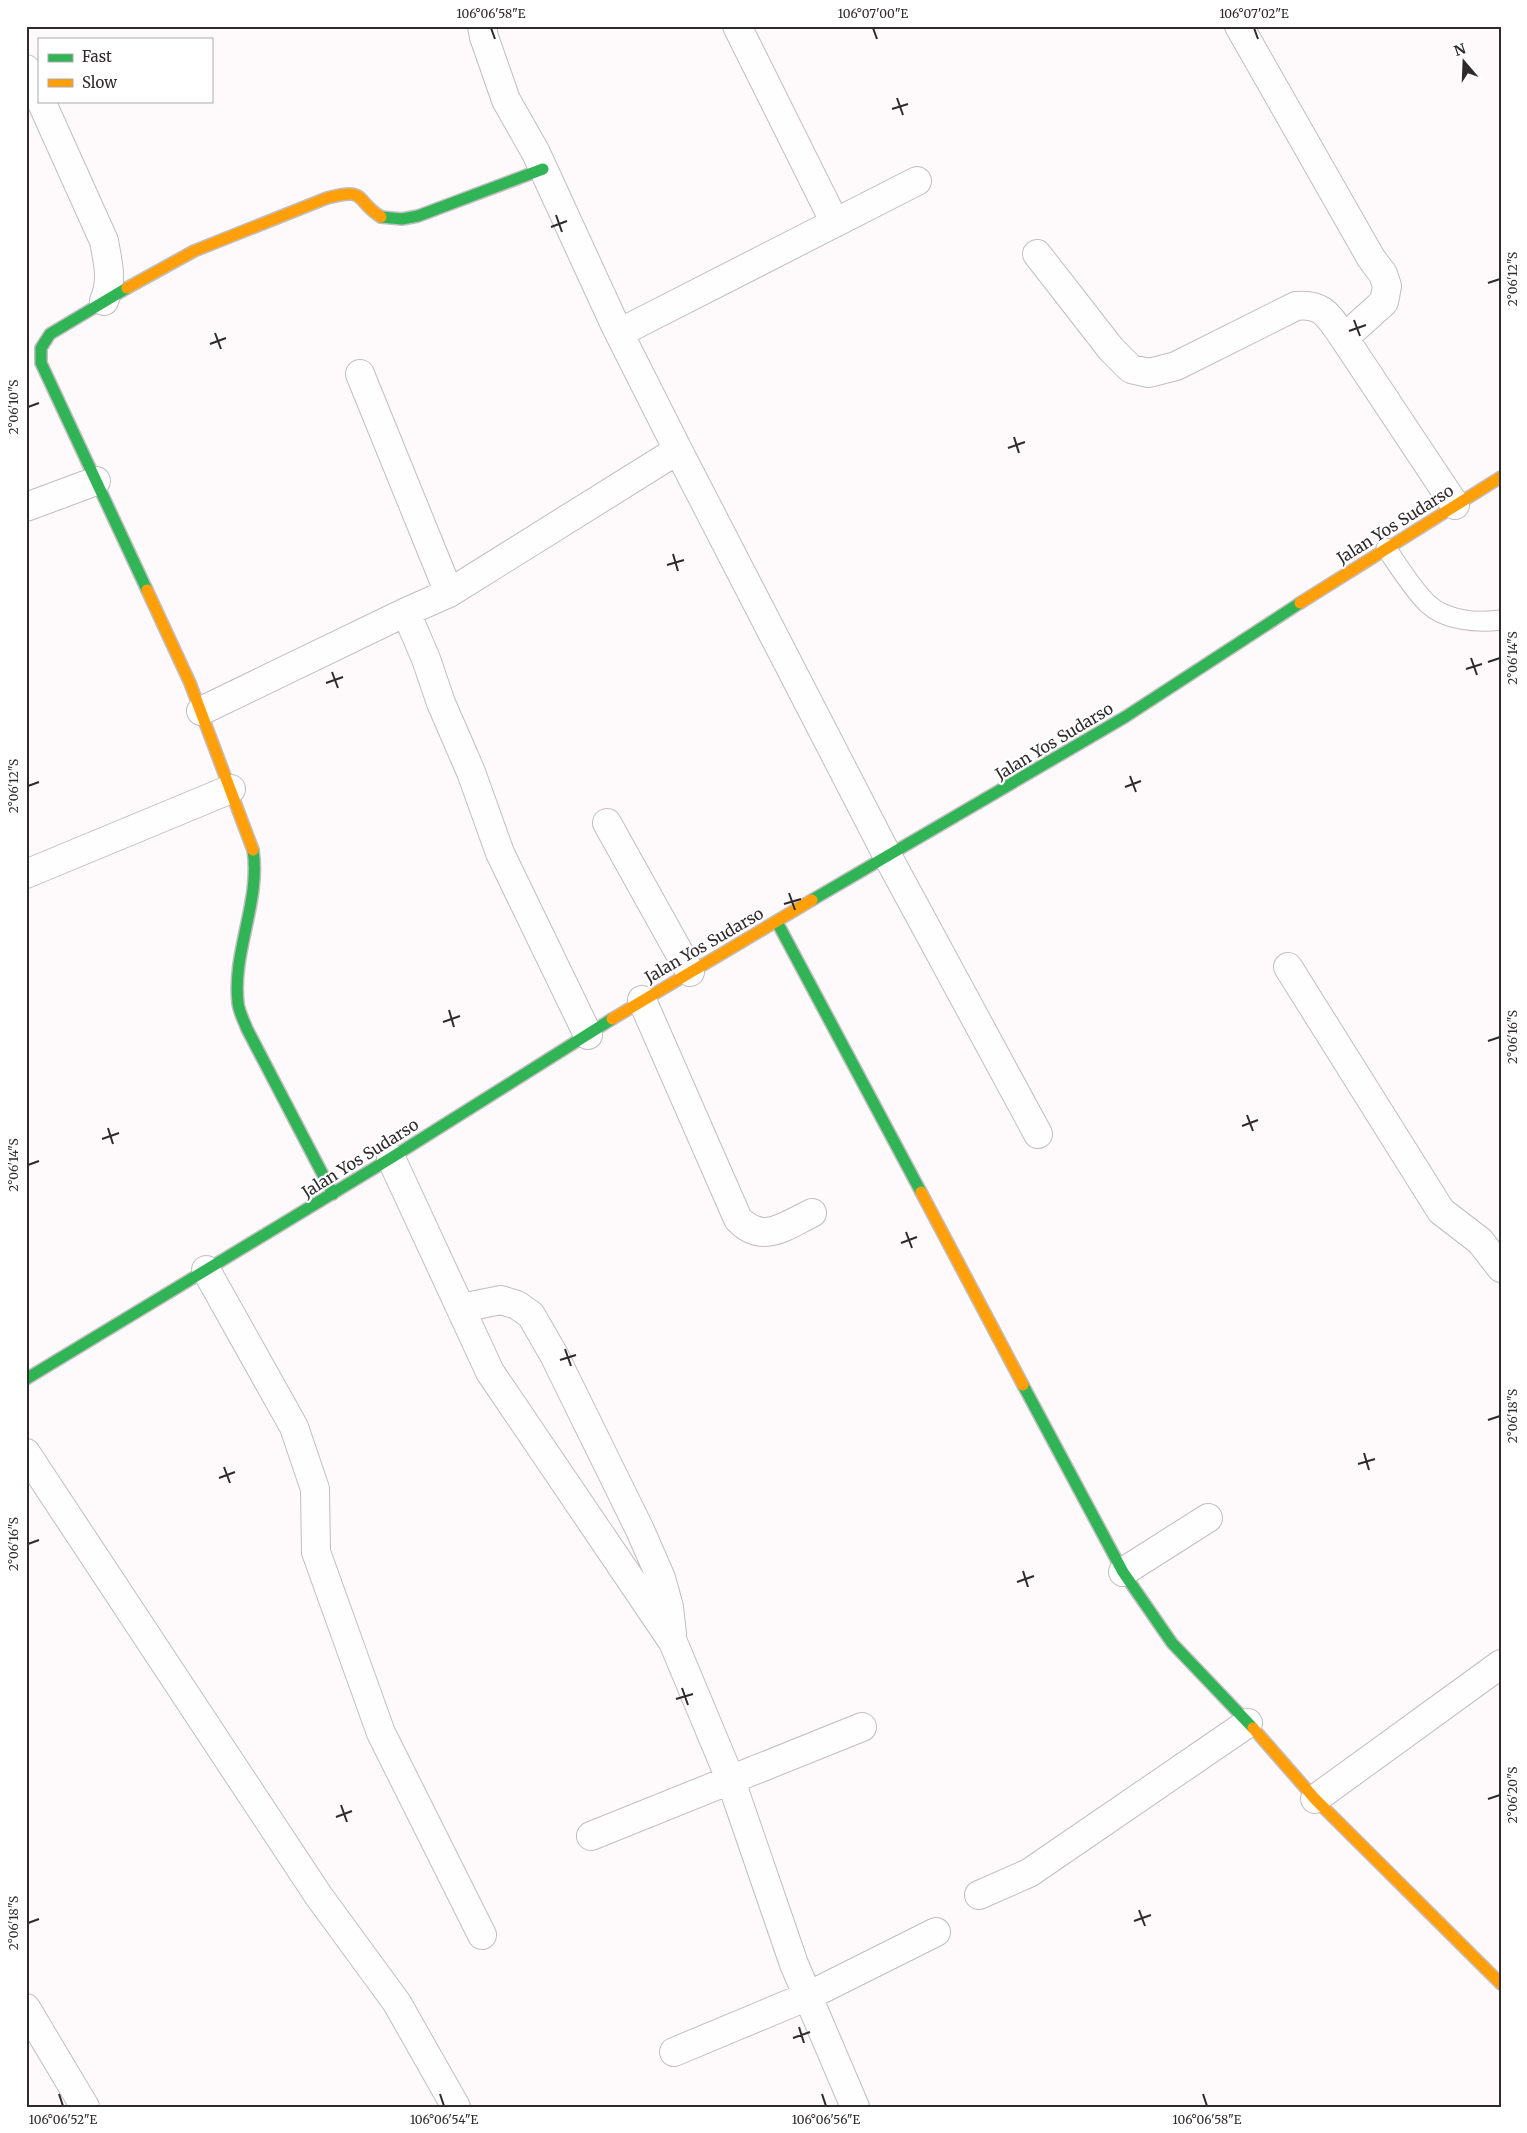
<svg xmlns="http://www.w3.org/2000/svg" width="1527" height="2133" font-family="Merriweather,serif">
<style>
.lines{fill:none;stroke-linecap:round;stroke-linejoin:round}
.lane-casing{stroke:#c2bec0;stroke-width:21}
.street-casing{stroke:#c2bec0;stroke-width:30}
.fast-casing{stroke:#c2bec0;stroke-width:14}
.slow-casing{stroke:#c2bec0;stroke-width:14}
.lane{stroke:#fffeff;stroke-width:19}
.street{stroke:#fffeff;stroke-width:28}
.fast{stroke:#30b455;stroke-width:11}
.slow{stroke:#ff9f0a;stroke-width:11}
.ticks{fill:none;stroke:#2f2b2d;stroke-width:2}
.labels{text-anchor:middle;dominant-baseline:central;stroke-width:4.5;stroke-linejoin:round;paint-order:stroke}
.street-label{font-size:16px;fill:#2f2b2d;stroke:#fff}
.neatline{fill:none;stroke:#2f2b2d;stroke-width:2}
.ticks-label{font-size:12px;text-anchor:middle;fill:#2f2b2d}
</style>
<rect width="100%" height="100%" fill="#fefafc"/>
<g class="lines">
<g class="lane-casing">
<path id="lane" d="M1386,548C1398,565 1413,590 1428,604C1446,621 1477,623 1501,620"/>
</g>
<g class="street-casing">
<path id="street" d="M482,26L484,37L506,100L536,153L615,325L678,450L888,857L1038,1134
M737,26L835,223
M1239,26L1371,258L1383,274L1387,286L1384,302L1344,338
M26,69L39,97
M41,101L104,241C108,264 113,279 104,301
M1037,254L1111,349L1131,369L1149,373L1176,366L1296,306C1324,303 1329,317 1344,338L1455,505
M619,333L917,181
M360,374L449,593L406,612L426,659L441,703L471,772L500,853L588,1035
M26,507L96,481
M449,593L678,450
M201,711L406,612
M607,823L690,972
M26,874L231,789
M1288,967L1441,1211L1480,1241L1501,1268
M642,1000L738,1219C763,1245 785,1226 812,1213
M391,1158L490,1372L673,1642L731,1781L794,1964L855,2107
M206,1270L294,1427L315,1489L316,1552L381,1733L482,1935
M461,1308L501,1300L517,1305L531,1315L554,1355L640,1530L661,1578L669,1607L672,1634
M26,1453L318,1895L397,2003L456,2107
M1123,1572L1208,1518
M1315,1799L1501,1664
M591,1836L862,1727
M979,1895L1029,1873L1248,1723
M26,2008L85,2107
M674,2052L808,1996L936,1932"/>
</g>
<g class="fast-casing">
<path id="fast" d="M381,217L402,219L418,216L543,169
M127,288L50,334L41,348V363L147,590
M253,850C261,901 232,952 238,1003C239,1012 244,1021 247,1029L333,1194
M812,900L1125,717L1300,603
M777,922L921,1192
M26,1379L391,1158L612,1019
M1023,1385L1123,1572L1172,1643L1253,1728"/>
</g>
<g class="slow-casing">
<path id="slow" d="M127,288L194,251L327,198C368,187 354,200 381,217
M147,590L190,683L253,850
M1300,603L1501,477
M612,1019L812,900
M921,1192L1023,1385
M1253,1728L1315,1799L1501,1984"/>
</g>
<use href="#lane" class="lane"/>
<use href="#street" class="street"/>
<use href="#fast" class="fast"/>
<use href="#slow" class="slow"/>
</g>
<path class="ticks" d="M491,28L495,39M873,28L877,39M1254,28L1258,39M897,98L903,115M892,109L908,104M556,215L562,232M551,227L567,221M1488,283L1500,279M1354,320L1360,336M1349,331L1366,325M215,333L221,349M210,344L226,338M28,407L39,403M1014,437L1019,453M1008,448L1025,442M673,554L678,571M667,565L684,560M1471,658L1477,675M1488,662L1500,658M1466,669L1482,664M332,672L338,688M326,683L343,677M1130,776L1136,792M28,786L39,782M1125,787L1141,781M789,893L795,910M784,904L801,899M449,1010L454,1027M443,1022L460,1016M1488,1041L1500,1037M1247,1115L1253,1131M1242,1126L1258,1120M108,1128L113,1144M102,1139L119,1133M28,1165L39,1161M906,1232L912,1248M901,1243L917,1237M565,1349L571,1366M560,1360L576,1355M1488,1420L1500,1416M1364,1453L1369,1470M1358,1464L1375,1459M224,1467L230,1483M219,1478L235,1472M28,1544L39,1540M1023,1571L1028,1587M1017,1582L1034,1576M682,1688L688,1705M676,1699L693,1694M1488,1799L1500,1795M341,1805L347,1822M336,1817L352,1811M1139,1910L1145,1926M1134,1921L1151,1915M28,1923L39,1919M799,2027L804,2043M793,2038L810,2032M59,2094L63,2106M440,2094L444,2106M822,2094L826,2106M1203,2094L1207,2106"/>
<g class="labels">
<g class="street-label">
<text transform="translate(1395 524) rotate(-32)">Jalan Yos Sudarso</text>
<text transform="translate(1054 741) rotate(-31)">Jalan Yos Sudarso</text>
<text transform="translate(704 945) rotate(-30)">Jalan Yos Sudarso</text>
<text transform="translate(360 1158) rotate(-32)">Jalan Yos Sudarso</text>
</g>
</g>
<rect width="1527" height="2133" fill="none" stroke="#ffffff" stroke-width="55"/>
<rect x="38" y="38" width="175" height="65" fill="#ffffff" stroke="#acaaab"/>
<rect x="48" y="54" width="25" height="8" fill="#30b455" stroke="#acaaab"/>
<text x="82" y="62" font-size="15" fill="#2f2b2d">Fast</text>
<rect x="48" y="79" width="25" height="8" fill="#ff9f0a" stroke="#acaaab"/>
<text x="82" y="88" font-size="15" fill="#2f2b2d">Slow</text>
<g transform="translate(1464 62) rotate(341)" stroke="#ffffff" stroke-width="4" paint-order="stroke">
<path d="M0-4L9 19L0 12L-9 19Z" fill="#2f2b2d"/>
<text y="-8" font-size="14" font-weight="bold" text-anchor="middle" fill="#2f2b2d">N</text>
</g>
<rect x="28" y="28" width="1472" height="2078" class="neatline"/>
<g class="ticks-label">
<text x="491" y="18">106°06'58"E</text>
<text x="873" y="18">106°07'00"E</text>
<text x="1254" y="18">106°07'02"E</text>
<text transform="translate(1513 279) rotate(-90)" y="4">2°06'12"S</text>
<text transform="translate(14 407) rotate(-90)" y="4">2°06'10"S</text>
<text transform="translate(1513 658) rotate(-90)" y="4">2°06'14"S</text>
<text transform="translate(14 786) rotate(-90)" y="4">2°06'12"S</text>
<text transform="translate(1513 1037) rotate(-90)" y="4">2°06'16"S</text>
<text transform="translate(14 1165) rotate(-90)" y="4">2°06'14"S</text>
<text transform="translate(1513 1416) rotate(-90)" y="4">2°06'18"S</text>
<text transform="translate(14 1544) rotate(-90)" y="4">2°06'16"S</text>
<text transform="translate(1513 1795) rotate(-90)" y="4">2°06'20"S</text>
<text transform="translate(14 1923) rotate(-90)" y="4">2°06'18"S</text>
<text x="63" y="2124">106°06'52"E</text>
<text x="444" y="2124">106°06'54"E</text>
<text x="826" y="2124">106°06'56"E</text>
<text x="1207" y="2124">106°06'58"E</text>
</g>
</svg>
